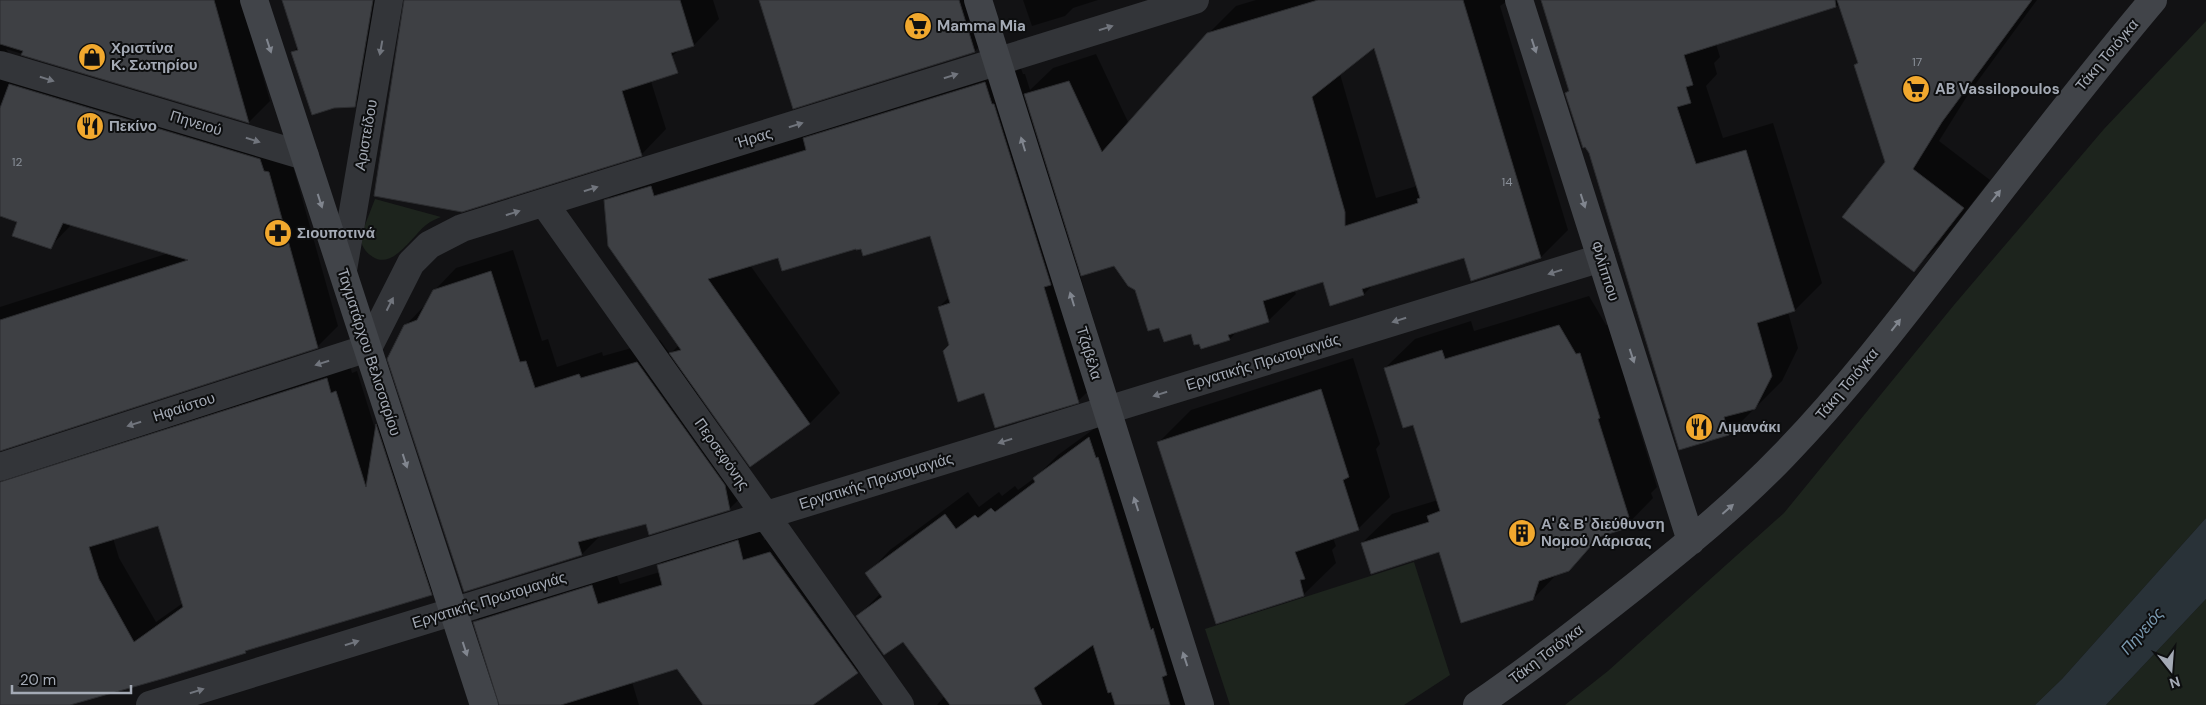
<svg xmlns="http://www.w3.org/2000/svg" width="2206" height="705" font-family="'DM Sans',sans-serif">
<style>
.green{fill:#1d241d}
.water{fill:#293238}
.shadow{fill:#0007;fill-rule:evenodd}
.building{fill:#3e4044;stroke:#2c2d30;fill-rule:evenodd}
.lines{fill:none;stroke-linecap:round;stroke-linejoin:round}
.street{stroke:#333539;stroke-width:28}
.secondary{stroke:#414449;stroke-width:28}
.oneway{fill:#71757d}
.oneway2{fill:#81868f}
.labels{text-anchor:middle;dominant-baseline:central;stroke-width:4;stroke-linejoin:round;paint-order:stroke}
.number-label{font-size:12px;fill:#8a9099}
.poi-label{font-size:15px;font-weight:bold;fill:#a4aab5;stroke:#0d0e0f;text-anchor:start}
.street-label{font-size:15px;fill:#a4aab5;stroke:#0d0e0f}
.water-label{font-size:16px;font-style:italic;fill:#7a99b0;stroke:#0d0e0f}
</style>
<rect width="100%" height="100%" fill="#121214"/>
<path class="green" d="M2206,21V518L2062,679L2035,705H1565L1608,671L1784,513L1954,305L2104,129Z
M375,199L441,217C436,219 431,221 426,225C413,235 393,270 373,257C365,252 362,246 360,238Z
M1414,562L1450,675L1404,705H1230L1205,629Z
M2206,599V705H2106Z"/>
<path class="water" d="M2206,518V599L2106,705H2035L2062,679Z"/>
<path class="shadow" d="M0,0H241L270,101L249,122L6,49L10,55L289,152L338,326L317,347L0,450V307L169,253L72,224L50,247L19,221L0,214Z
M283,0H393L380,80L354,105L333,106L293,52L298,47Z
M405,0H713L719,19L694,45L682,48L649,75L666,129L641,155Z
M836,0H992L1000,26L975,51L794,107Z
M1023,0H1098L1073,8L1065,16L1032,26Z
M1256,0H1509L1500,6L1568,230L1541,257L1465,256L1374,284L1364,294L1324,281L1294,290L1296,294L1268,321L1238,330L1230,339L1160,326L1136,290L1115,264L1080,275L1109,371L1078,401L985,392L950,345L939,307L950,296L931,234L861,248L779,256L750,265L840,393L810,423L700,393L698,395L745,463L752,487L729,509L647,522L601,535L582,554L405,326L427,303L434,291L456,268L513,250L542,341L548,339L557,367L602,352L603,356L660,340L670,354L679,345L606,201L637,170L1015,52L1023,74H1025L1030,90L1053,68L1096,54L1129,124L1208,34L1236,6ZM1374,46L1417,186L1376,198L1340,74Z
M1542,0H2037L1969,93L1939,141L1990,180L1941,243L1914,270L1886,162L1855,65L1859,62L1840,5L1716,44L1720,57L1714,63L1717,74L1706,86L1723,138L1773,123L1822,283L1795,310L1788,312L1798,348L1782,381L1729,434L1590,153L1566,93L1570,89Z
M1589,296L1606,325L1609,324L1629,387L1627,389L1657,487L1651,493L1653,498L1624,528L1604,535L1568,570L1557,574L1533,599L1439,550L1362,543L1392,514L1438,500L1414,423L1385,368L1415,339L1471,321L1474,331Z
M348,358L352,373L357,371L376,432L377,425L397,405L452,573L431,594L69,705H0V482L23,462ZM159,524L183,603L156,622L119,558L113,538Z
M1353,358L1380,444L1376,449L1390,497L1358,529L1333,538L1336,546L1332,550L1336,563L1304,594L1217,622L1159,442L1191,410Z
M1113,415L1200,705H937L945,696L904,640L858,616L881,593L867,574L890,550L968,492L979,507L999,492L1002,496L1015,486L1018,490L1036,477L1058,455Z
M759,520L764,540L791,531L879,651L857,672L811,705H704L678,668L632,682L639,705H500L475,622L496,601L613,565L620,584L660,572L658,566L679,544Z"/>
<path class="building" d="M0,0H214L249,123L21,55L23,51L0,44Z
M282,0H373L355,107L334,108L312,115L291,52L298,50Z
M404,0H680L694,46L671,53L678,73L622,91L642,156L462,212L374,196Z
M759,0H959L975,52L793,109Z
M1318,0H1463L1541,258L1471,281L1464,258L1362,289L1364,295L1330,306L1323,282L1263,301L1269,322L1228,335L1230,340L1201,349L1199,344L1194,345L1191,334L1164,342L1159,328L1148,331L1135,290L1128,286L1114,266L1081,276L1024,94L1069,81L1102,152L1207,33ZM1374,48L1420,198L1417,199L1418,203L1345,226V212L1312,97Z
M1541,0H1835L1836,7L1684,55L1693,85L1686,87L1691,103L1677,107L1696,164L1746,150L1795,311L1757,323L1772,376L1755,409L1724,417L1729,435L1679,450L1589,153L1585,147L1583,148L1565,93L1569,91Z
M1837,0H2032L1942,122L1913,169L1964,208L1914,272L1842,217L1885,162L1854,65L1858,63Z
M985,82L992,104H994L1051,285L1044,287L1079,403L995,428L984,393L958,402L943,351L949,345L938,307L950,303L930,236L863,256L861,249L856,250V249L782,271L778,258L708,279L810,424L750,467L669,353L681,350L608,246L604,200L651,186L654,196L806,150L803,138Z
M9,84L260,159L264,171L269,172L318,348L0,451V320L188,260L63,223L51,249L12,236L17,222L0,216V108Z
M491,271L520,362L526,361L535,388L579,374L581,378L637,362L725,485L730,510L649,535L646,524L578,542L582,555L464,592L387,359L404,325L417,320L433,290Z
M1559,325L1576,354L1580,353L1600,418L1598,419L1629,517L1621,520L1624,529L1599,537L1569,571L1539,581L1533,600L1461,623L1439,552L1371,574L1361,543L1429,522L1427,516L1440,511L1413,425L1403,428L1384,368L1442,350L1445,359Z
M327,378L331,393L336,391L366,487L376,424L432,595L245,651L246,653L165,678L70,705H0V482ZM158,526L183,607L134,642L99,579L89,547Z
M1321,389L1349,477L1343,480L1359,530L1295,552L1305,579L1300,580L1304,596L1216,624L1157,442Z
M1089,437L1096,458L1098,457L1151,630L1153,628L1167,675L1162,677L1170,705H1115L1111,692L1108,693L1093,645L1034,688L1042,705H950L903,642L884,655L856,616L882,597L865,573L945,514L956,529L975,515L978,518L991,508L995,512L1035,482L1033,478Z
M738,540L743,560L770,552L858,673L813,705H703L677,669L561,705H499L473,622L592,585L598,604L662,585L657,565Z"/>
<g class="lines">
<path class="street" d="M0,65L305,156
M544,203L900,705
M343,270L389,0
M0,467L368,348L411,263L429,245L462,228L1195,0
M150,705L1601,258"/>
<path class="secondary" d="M254,0L484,705
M978,0L1200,705
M1519,0L1691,541
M1477,705C1531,668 1583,627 1635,586C1686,545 1737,504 1783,456C1848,389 1905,314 1962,240C2025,159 2087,78 2153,0"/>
</g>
<defs><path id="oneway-solid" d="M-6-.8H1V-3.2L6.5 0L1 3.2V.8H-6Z" transform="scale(1.25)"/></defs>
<g class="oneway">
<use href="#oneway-solid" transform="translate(1106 28) rotate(-17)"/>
<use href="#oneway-solid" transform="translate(381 48) rotate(100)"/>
<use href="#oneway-solid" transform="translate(951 76) rotate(-17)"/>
<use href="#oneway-solid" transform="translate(47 79) rotate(17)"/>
<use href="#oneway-solid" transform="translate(796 125) rotate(-17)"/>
<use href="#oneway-solid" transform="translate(253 140) rotate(17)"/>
<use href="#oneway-solid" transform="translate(591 189) rotate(-17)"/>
<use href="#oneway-solid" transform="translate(513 213) rotate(-17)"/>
<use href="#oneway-solid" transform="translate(1555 272) rotate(163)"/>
<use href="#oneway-solid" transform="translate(390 304) rotate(-63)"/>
<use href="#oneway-solid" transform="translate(1399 320) rotate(163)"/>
<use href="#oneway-solid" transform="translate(322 363) rotate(162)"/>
<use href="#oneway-solid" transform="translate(1160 394) rotate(163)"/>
<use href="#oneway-solid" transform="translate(134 424) rotate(162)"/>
<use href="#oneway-solid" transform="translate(1005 441) rotate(163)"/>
<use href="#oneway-solid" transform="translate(352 643) rotate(-17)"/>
<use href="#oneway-solid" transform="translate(197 691) rotate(-17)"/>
</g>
<g class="oneway2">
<use href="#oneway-solid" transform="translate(269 46) rotate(72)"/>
<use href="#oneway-solid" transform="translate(1534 46) rotate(72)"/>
<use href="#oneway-solid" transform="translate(1023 144) rotate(-107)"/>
<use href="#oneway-solid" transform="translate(1996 196) rotate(-52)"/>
<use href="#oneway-solid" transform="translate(320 201) rotate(72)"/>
<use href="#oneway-solid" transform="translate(1583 201) rotate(72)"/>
<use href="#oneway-solid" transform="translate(1072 299) rotate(-107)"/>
<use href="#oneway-solid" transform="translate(1896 325) rotate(-52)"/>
<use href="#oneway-solid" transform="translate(1632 356) rotate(72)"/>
<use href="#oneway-solid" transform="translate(405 461) rotate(72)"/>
<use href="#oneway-solid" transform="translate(1136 504) rotate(-108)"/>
<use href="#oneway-solid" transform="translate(1728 509) rotate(-41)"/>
<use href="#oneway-solid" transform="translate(465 649) rotate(72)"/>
<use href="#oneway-solid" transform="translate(1185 659) rotate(-108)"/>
</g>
<defs>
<g id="supermarket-disc" transform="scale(1.4375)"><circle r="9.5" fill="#f1a82e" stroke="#0d0e0f"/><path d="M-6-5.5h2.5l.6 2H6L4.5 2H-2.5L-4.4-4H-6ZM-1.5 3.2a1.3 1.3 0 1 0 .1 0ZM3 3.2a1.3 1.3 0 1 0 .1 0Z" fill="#111"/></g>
<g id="shop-disc" transform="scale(1.4375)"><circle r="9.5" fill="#f1a82e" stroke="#0d0e0f"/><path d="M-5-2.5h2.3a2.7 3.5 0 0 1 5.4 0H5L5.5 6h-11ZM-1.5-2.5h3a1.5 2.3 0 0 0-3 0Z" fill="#111"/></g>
<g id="restaurant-disc" transform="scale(1.4375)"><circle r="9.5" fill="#f1a82e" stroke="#0d0e0f"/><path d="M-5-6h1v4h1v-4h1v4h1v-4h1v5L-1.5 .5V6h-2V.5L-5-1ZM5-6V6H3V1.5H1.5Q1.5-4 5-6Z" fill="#111"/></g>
<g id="pharmacy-disc" transform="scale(1.4375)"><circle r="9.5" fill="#f1a82e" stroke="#0d0e0f"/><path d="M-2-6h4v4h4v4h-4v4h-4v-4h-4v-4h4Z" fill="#111"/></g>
<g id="building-disc" transform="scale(1.4375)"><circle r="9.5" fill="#f1a82e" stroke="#0d0e0f"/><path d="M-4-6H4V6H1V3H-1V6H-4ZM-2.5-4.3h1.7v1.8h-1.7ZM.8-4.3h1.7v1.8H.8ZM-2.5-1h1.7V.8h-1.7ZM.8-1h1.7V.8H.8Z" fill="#111"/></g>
</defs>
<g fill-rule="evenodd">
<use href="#supermarket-disc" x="918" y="26"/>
<use href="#shop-disc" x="92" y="57"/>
<use href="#supermarket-disc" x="1916" y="89"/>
<use href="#restaurant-disc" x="90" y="126"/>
<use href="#pharmacy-disc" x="278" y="233"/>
<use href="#restaurant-disc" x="1699" y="427"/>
<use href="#building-disc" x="1522" y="533"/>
</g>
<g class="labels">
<g class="number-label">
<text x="1917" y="62">17</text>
<text x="17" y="162">12</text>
<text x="1507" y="182">14</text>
</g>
<g class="poi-label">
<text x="937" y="26">Mamma Mia</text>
<text x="111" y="48">Χριστίνα<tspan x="111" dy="17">Κ. Σωτηρίου</tspan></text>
<text x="1935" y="89">AB Vassilopoulos</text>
<text x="109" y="126">Πεκίνο</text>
<text x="297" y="233">Σιουποτινά</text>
<text x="1718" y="427">Λιμανάκι</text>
<text x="1541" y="524">Α' &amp; Β' διεύθυνση<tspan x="1541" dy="17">Νομού Λάρισας</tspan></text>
</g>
<g class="street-label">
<text transform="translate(2107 55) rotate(-50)">Τάκη Τσιόγκα</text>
<text transform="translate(196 123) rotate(17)">Πηνειού</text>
<text transform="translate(366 135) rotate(-80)">Αριστείδου</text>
<text transform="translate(754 138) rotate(-17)">Ήρας</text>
<text transform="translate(1605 271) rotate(72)">Φιλίππου</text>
<text transform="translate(369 352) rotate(72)">Ταγματάρχου Βελισσαρίου</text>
<text transform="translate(1089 353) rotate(73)">Τζαβέλα</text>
<text transform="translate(1263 362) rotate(-17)">Εργατικής Πρωτομαγιάς</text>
<text transform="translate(1847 384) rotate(-50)">Τάκη Τσιόγκα</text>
<text transform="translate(184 407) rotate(-18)">Ηφαίστου</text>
<text transform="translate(722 454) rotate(55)">Περσεφόνης</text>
<text transform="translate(876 481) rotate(-17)">Εργατικής Πρωτομαγιάς</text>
<text transform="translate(489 600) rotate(-17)">Εργατικής Πρωτομαγιάς</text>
<text transform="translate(1546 654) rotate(-37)">Τάκη Τσιόγκα</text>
</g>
<g class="water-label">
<text transform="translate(2142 631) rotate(-49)">Πηνειός</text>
</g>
</g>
<g transform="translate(2171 670) rotate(163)" stroke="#0d0e0f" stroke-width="4" paint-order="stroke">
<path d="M0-4L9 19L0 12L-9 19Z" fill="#a4aab5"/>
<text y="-8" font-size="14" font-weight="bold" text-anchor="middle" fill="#a4aab5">N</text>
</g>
<path d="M12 685v8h119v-8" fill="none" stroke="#a4aab5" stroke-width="2.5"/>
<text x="20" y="685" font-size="15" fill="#a4aab5" stroke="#0d0e0f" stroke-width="4" paint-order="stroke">20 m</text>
</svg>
